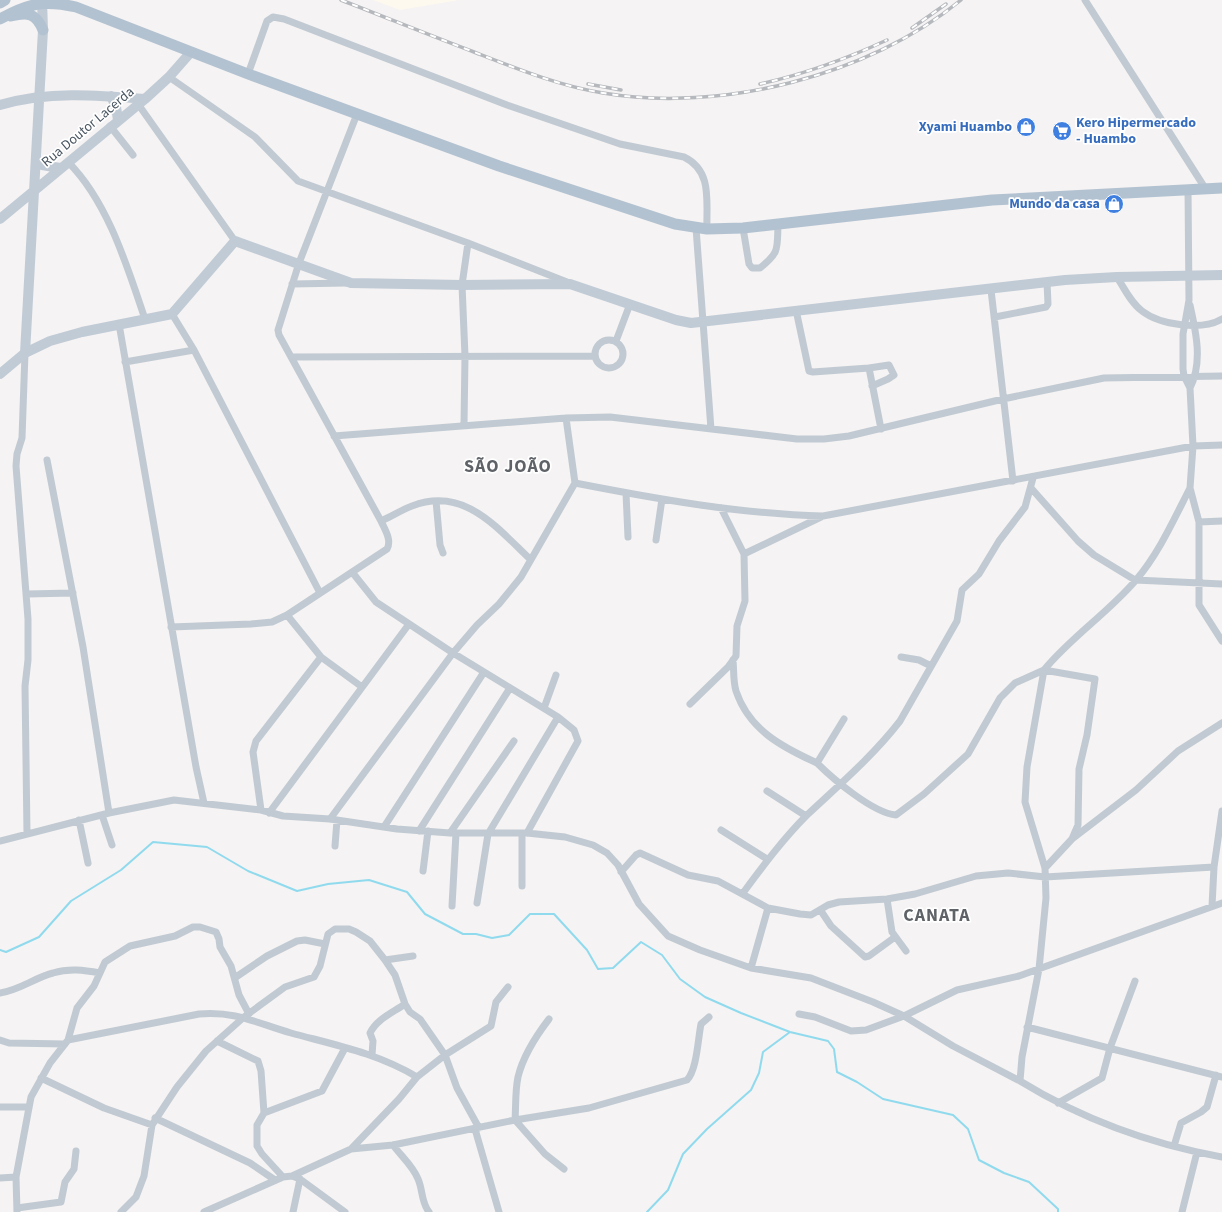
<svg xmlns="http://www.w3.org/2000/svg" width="1222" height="1212" font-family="'Source Sans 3',sans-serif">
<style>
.commercial{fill:#fdf9ef}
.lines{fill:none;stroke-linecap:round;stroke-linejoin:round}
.stream{stroke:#90daee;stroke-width:2}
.street{stroke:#c1cad2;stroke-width:7}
.secondary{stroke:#c1cbd6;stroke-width:10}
.primary{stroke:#b3c2d1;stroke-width:11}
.rail-casing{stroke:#b5b8bd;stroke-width:3.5}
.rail{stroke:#fff;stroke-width:2;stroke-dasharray:6;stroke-linecap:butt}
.labels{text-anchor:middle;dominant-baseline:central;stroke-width:3.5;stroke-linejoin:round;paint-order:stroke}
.shop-label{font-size:14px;font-weight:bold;fill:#366cbe;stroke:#fff;text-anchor:end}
.street-label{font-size:14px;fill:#4a5661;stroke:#fff}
.district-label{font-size:18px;font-weight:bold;letter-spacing:1px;fill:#5f6368;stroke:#fff}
</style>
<rect width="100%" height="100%" fill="#f5f3f3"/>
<path class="commercial" d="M373,0H459L400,10Z"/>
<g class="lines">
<path class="stream" d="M0,950L6,952L39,937L71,901L121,870L153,842L207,847L248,871L297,891L328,884L369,880L407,892L425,914L463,934H476L492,938L509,935L530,914H554L587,950L598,969L613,968L641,942L662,955L680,979L705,997L741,1013L790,1032L828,1041L834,1049L837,1072L857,1082L883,1099L953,1115L968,1129L979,1160L1004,1173L1029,1182L1058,1209V1212
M647,1212L668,1190L683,1154L707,1129L751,1090L759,1073L763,1052L790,1032"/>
<path class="street" d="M1085,0L1205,188
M248,74L267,21L273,17L284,19L507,105L620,144L684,157C713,171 706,202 707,229
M169,77L255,137L298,181L468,243L567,282
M138,104L235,241
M110,126L133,155
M68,162C108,202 127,266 145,319
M1188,189L1189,300L1183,334V369L1184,376L1190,388L1193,446L1190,488L1199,522V605L1222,641
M696,228L711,429
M743,228L749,264L752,268H760C780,252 777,249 778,224
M1117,277C1124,288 1131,303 1142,311C1160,325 1202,331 1222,319
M292,284L346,283
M991,290L1013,481
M796,310L809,371L813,372L869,368L881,429
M172,314L194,350L320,593
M995,317L1046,307L1048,304L1047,282
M119,324L196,767L204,803
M595 354a14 14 0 1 1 28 0a14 14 0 1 1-28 0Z
M616,341L630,304
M25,353L22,438L17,454L16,466L28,619V660L25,686L27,834
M292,357L595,356
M125,362L194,350
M869,368L889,365L894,375L888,379L872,386
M1190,388C1203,362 1196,332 1190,305
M464,425L465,356L462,285L468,243
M334,436L566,418L610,417L797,439H824L849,436L1003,399L1104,378L1222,376
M47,460L83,647L109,813
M575,483C657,499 740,514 823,516L1193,446L1222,445
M1031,488L1078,541L1094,555L1135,580L1222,584
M1190,488C1174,519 1159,553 1136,580C1108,613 1071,637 1044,670L1027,767L1025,802L1045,868L1046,898L1039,969L1022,1057L1020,1081C1082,1119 1150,1144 1222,1157
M626,493L628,537
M436,501L440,545L443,553
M381,521C391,517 401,510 412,506C464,486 496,527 530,559
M1199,522L1222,521
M656,540L662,499
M744,554L821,517
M352,572L376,602L453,653L558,717L574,730L578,741L527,833
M27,594L73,593
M171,627L251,624L272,622L287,615L387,549C392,540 385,530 381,521L279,335L278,330L299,263L357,114
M321,657L362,687
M901,657L919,660L931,666
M733,660C734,670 733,681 736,691C749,730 782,747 817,763
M690,704L728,667L736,656L737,626L745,601L744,554L721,508
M544,708L556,675
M844,719L817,763C833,779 873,813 896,815L924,794L968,754L1000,698L1015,683L1044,670L1095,679L1087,735L1079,769L1078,825L1072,839
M767,791L806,816
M261,810L253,752L256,741L321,657L287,615
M269,813L409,624
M102,815L112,845
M330,819L453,653L477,625L499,604L521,577L575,483L566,418
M79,820L88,863
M384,827L484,672
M721,830L767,859
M419,831L510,688
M450,833L514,741
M522,834V886
M0,841L109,813L174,800L261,810L283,816L330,819L397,829L450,833H527L565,837L593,845L607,853L618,865L639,904L668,936L700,950L751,968L811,978L873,1002L904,1016L953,1046L1020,1081
M335,846L337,820
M1045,868L1072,839L1136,790L1178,751L1222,723
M423,871L428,831
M621,872L636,855L640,853L688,875L718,881L768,908L800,914L811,915L828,905L839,902L887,899L915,894L976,876L1008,873L1045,877L1214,867
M743,893C763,866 783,839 807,815C839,785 873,756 900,721L957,621L962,590L979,574L999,541L1025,507L1033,478
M887,899L892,932L906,951
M477,903L488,834L558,717
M452,906L456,833
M1212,906L1214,867L1222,811
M821,911L831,926L865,957L869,956L895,937
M385,960L413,956
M751,968L768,908
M236,977L267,956L297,941L305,940L325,944
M0,993C20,990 34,978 53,973C69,968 84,970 100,973
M799,1014L815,1017L851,1031L866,1030L904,1016L957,990L1019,976L1222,903
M549,1019C536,1036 523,1056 518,1077C515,1091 516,1106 515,1120L545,1154L564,1169
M1027,1027L1222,1077
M0,1040L9,1043L65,1044
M68,1040L77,1008L94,986L105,962L130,946L175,936L193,927H200L216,932L219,939L220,947L231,966L239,995L249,1014
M217,1041L258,1061L261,1071L264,1113
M372,1055L373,1041L370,1033C377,1019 392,1013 405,1004
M41,1078L104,1108L152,1125
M1058,1103L1102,1078L1110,1048L1135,981
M0,1107H29
M155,1118L250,1163L275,1180
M475,1129L499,1212
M393,1145C401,1156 413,1166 418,1179C423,1190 421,1202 429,1212
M1174,1146L1181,1123L1201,1112L1207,1107L1216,1075
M351,1149L399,1099L417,1077L445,1055L491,1026L496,1002L508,987
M292,1176L351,1149L393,1145L515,1120L589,1108L687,1080C697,1070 698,1038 701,1024L709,1017
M16,1177L31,1097L50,1063L68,1040L199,1014C237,1011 256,1023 291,1033C335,1045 377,1053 417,1077
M283,1177L262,1154L257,1146V1125L264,1113L322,1091L345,1048
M0,1178L16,1177L17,1212
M17,1208L61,1202L65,1182L74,1169L76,1151
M121,1212L136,1197L144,1176L152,1125L177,1087L206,1051L244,1017L285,987L314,977L320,966L328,934L335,929H349L356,932L370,941L385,960L395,975L405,1004L410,1012L420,1019L445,1055L457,1088L479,1128
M204,1212L283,1177L292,1176L300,1179L345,1212
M293,1212L300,1179
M1182,1212L1197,1152"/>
<path class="secondary" d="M111,96L116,107L118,120
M0,105C47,91 96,95 145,99
M36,159L42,165L60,168
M0,219L145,99L169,77L191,52
M25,353L43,30L42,0
M0,374L25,353L50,341L82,332L172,314L235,241L351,283L462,285L570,284L676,320L691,323L1065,280L1117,277L1222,275"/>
<path class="primary" d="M0,3L5,0
M11,16C28,12 36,13 43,30
M0,19C29,3 44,0 76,7L248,74L499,166L675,224L707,229L743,228L992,200L1222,188"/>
<g class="rail-casing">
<path id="rail" d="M341,0C385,17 429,35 474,52C515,68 559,86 603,93C720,113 869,76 961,0
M912,28L946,4
M588,84L621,90
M760,84C805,74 846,59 887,40"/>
</g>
<use href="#rail" class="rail"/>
</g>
<defs>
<g id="shop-disc" transform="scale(1)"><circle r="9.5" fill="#3f7fe0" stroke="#fff"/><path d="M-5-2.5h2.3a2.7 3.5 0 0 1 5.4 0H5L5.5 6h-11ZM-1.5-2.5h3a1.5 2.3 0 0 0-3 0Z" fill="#fff"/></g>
<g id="supermarket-disc" transform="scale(1)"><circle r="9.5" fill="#3f7fe0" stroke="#fff"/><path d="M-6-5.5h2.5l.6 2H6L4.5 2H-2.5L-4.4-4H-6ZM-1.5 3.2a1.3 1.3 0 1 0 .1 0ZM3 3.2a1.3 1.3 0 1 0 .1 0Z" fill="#fff"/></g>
</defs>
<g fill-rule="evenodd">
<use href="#shop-disc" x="1026" y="127"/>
<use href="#supermarket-disc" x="1062" y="131"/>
<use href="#shop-disc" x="1114" y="204"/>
</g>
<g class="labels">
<g class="shop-label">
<text x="1076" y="123" text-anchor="start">Kero Hipermercado<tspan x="1076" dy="16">- Huambo</tspan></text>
<text x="1012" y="127">Xyami Huambo</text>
<text x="1100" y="204">Mundo da casa</text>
</g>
<g class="street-label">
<text transform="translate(88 127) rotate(-40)">Rua Doutor Lacerda</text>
</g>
<g class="district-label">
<text x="508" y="466">SÃO JOÃO</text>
<text x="937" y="915">CANATA</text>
</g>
</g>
</svg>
